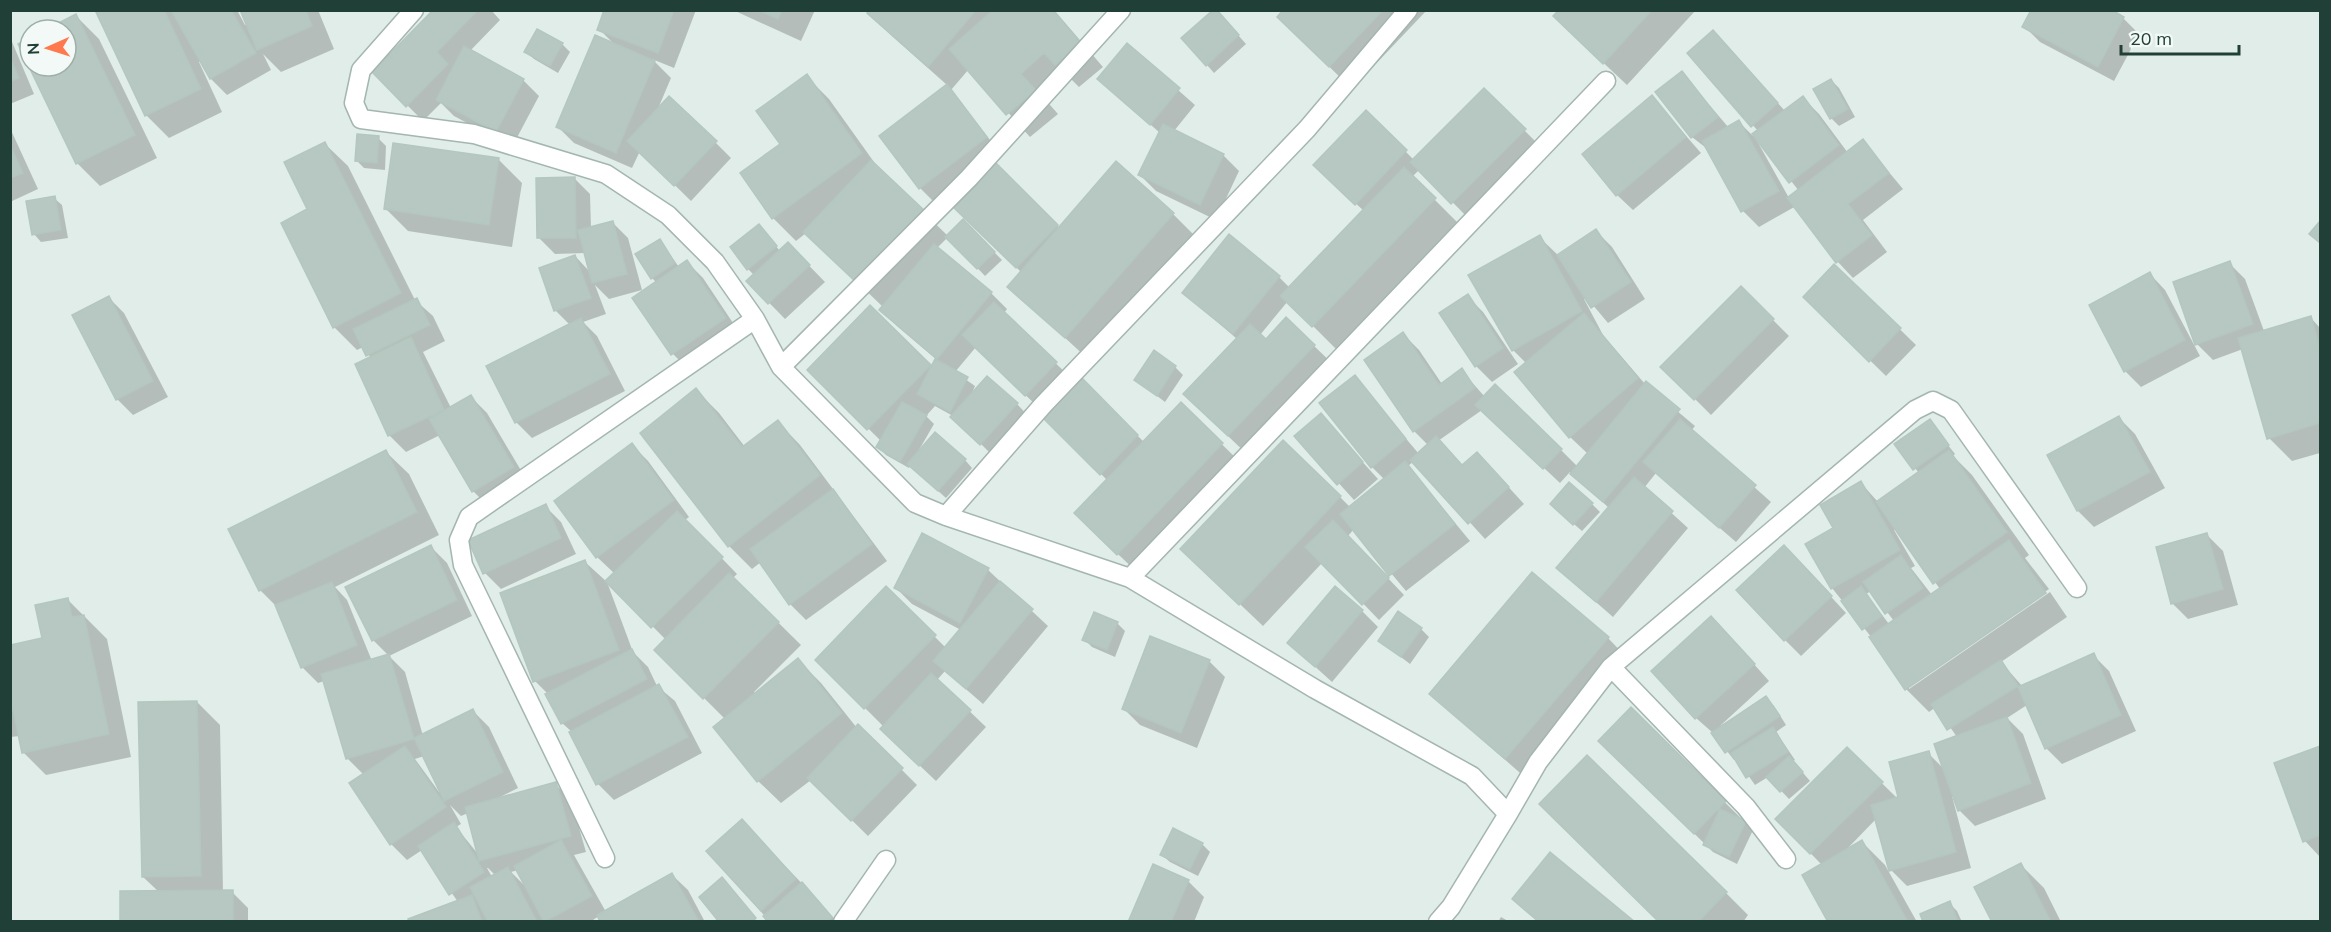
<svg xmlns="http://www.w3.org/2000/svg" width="2331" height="932" font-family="Mulish,sans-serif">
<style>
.shadow{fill:#0003;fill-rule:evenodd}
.building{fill:#b6c8c1;stroke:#b3c7bf;stroke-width:1.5}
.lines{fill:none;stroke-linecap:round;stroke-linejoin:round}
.minor-casing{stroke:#a3b6af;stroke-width:21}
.minor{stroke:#fff;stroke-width:18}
</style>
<rect width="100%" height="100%" fill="#e1ede8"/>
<path class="shadow" d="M97,10H237L245,25L247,24L241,10H318L334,49L281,72L263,54L271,70L227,95L211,79L201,61L199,62L222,112L169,138L146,115Z
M435,10H491L500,20L470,51L523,80L539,96L512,147L454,116L441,103L423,121L374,72Z
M606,10H696L674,68L652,59L671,78L657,111L715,142L731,158L691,201L640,151L632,168L574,143L558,127L614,44L599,29Z
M733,10H815L801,41Z
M871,10H1054L1103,67L1079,87L1068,76L1043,97L1058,114L1030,137L969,69L951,90L1001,154L936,204L920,188L947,85L892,36L869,13Z
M1285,10H1427L1352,89L1302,40Z
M1561,10H1696L1627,85L1578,39Z
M76,16L99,39L157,158L100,186L77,163L30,66H66V30H48Z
M1223,18L1246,44L1214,73L1207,65Z
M2123,18L2139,34L2114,81L2040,42L2024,26Z
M10,37L34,94L10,104Z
M562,44L570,52L558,73L534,59L526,52Z
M1127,45L1195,105L1174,131L1223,155L1239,171L1216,220L1156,191L1140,175L1160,133L1099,79Z
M1729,48L1785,111L1803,98L1819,114L1848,153L1863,141L1903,189L1863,220L1887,252L1853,278L1838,262L1796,206L1759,227L1743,211L1710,151L1692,137L1682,73L1729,128L1739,122L1753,136L1758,131L1689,53ZM1757,138L1799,191L1789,198L1756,139Z
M806,76L829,99L879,169L948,236L963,221L1002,260L985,276L948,237L937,248L991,293L1007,309L1004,313L1072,379L1042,411L976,347L955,372L975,386L972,393L1017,404L1032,420L997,460L953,416L935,406L926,416L934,424L919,450L965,460L972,468L946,498L910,466L909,468L886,455L878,447L881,441L809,370L870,307L932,369L937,360L897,326L881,310L883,307L806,233L796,241L773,218L782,144Z
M1831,80L1839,88L1855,117L1839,126L1831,118Z
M1484,90L1540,146L1468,218L1420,169L1412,177L1457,222L1336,349L1288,301L1260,335L1266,341L1286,319L1337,368L1251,458L1208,417L1237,339L1184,293L1279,277L1290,288L1364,211L1331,181L1366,112L1414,160Z
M1652,97L1701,153L1633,210L1617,195Z
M10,128L38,189L10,202Z
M378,138L386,146L385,170L364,168L356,160Z
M325,144L348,166L415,300L433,316L445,341L423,352L451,408L471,397L487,413L529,484L489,507L473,491L440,435L406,452L390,436L357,365L371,358L363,347L357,350L334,327L309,210Z
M499,160L522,183L512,247L408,231L385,208Z
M995,165L1060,228L1173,214L1196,237L1089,360L1009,286L1021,272L954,206Z
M574,178L590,194L591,228L612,222L628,238L642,290L609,299L595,285L606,314L583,322L597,336L625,391L532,438L516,422L570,325L555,310L575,256L590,272L585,253L555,254L539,238Z
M54,198L62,205L68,238L41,242L34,234Z
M759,226L780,251L788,244L825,282L785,319L748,281L754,275L748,269Z
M1596,231L1612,247L1645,299L1608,323L1587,298L1584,299L1603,335L1645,384L1695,426L1691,431L1771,502L1736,542L1656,473L1644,488L1688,528L1613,617L1574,583L1609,508L1570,472L1560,483L1482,410L1438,441L1463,466L1493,470L1524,504L1485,539L1414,461L1408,466L1470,541L1406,591L1354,529L1348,536L1404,595L1379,620L1323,562L1263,626L1205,571L1340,497L1350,507L1385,480L1372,467L1354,377L1419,454L1428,445L1414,431L1403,334L1419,350L1442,384L1461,370L1485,397L1561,450L1578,467L1588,454L1570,437L1527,364L1513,350L1539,237L1559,256Z
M660,241L679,267L687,262L703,278L741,335L689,370L673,354L635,298L657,283L652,278Z
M2229,263L2245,279L2264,331L2311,318L2320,328V453L2292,461L2269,438L2243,349L2213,360L2197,344Z
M1835,266L1916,345L1886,376L1805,297Z
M2150,274L2165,290L2200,356L2141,387L2125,371Z
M1741,288L1789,336L1711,415L1663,367Z
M1467,296L1483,312L1518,364L1492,382L1476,366Z
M108,297L124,313L168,397L133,415L117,399Z
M1175,367L1183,375L1165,402L1136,380Z
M1082,381L1144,442L1181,404L1245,467L1141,576L1099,536L1108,481L1045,418Z
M696,390L719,413L745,447L778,422L800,445L887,561L806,620L790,604L761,562L752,569L729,546Z
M1320,415L1378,479L1354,500L1296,436Z
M2119,418L2135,434L2165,488L2094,527L2078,511Z
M1929,421L1955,454L1953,456L1972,475L2029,555L2025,558L2049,589L1909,685V689L2050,592L2067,617L2001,662L2023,687L2093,655L2109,671L2136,731L2062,764L2046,748L2027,705L2007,718L2023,734L2046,799L1975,826L1959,810L1954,795L1952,796L1971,868L1907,886L1891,870L1876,819L1847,849L1862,842L1885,865L1917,922H1830L1822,865L1777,819L1847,749L1897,798L1928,753L1944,769L1957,737L1936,707L1929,712L1906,689L1872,638L1832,588L1835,529L1861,483L1878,502L1919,473L1896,444ZM1896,529L1940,589L1932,595L1911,568L1915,566L1894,530ZM1871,591L1894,621L1889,624L1866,594Z
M632,445L648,461L689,517L685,520L737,574L733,578L801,645L754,692L756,694L798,660L821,683L857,728L858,726L917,785L868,836L811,780L781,803L758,781L725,719L656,650L666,640L608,581L615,574L597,557L556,501Z
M386,452L409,474L439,535L335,587L347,600L372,661L389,656L405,672L423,736L473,711L489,727L518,788L498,798L555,784L571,800L586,852L574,855L606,912L672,875L688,890L705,922H602L599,916L590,922H546L542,917L543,922H410L458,902L422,850L407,860L391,844L364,775L347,758L324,681L318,683L302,667L278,608L260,590ZM424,756L441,791L439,792L415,759ZM450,805L461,816L468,813L478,854L456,827L461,824ZM487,868H488L496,876L492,877ZM518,870L527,888L511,872Z
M1592,504L1600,512L1582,531L1560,512Z
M545,506L561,522L576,554L501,589L485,573Z
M923,535L988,570L1048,626L983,704L945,671L937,680L986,727L936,781L898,745L884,727L817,660L886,588L946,648L961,630L912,604L896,588Z
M2207,535L2223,551L2238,605L2188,619L2172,603Z
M431,547L447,563L472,616L389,656L373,640Z
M585,562L607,582L633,652L648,667L657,686L675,701L702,753L614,800L598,784L572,732L562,723L548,694L535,681Z
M1800,563L1846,613L1801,656L1785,640Z
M67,599L107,639L131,757L46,775L23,752L20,736L10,737V647L43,640Z
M1362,611L1378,627L1332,682L1289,643Z
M1117,623L1125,631L1115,657L1092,647L1084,639Z
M1421,629L1429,637L1410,664L1380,641Z
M1727,634L1769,681L1720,726L1766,698L1774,706L1786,725L1776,732L1795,760L1793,761L1810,781L1789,799L1768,777L1755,785L1736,758L1734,760L1713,733L1696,718Z
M1608,638L1630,661L1529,781L1431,694Z
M1209,661L1225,677L1197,748L1140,725L1124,709Z
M197,702L220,725L223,892H232L248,908V922H122L159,892L143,877Z
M1631,710L1753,830L1737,864L1713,852L1600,741Z
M2320,747V857L2305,841L2276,764Z
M757,837L818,900L837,922H770L708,851Z
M1202,844L1210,852L1198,876L1170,862L1162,855Z
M2021,865L2044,888L2061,922H1994Z
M1188,881L1204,897L1194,922H1129Z
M1726,893L1748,915L1743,922H1661Z
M1949,903L1957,911L1962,922H1925Z
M1501,917L1510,922H1498Z"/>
<path class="building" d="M95,10H164L201,89L145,116Z
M171,10H231L256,53L210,79Z
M240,10H306L312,26L257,50Z
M433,10H478L437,52L448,64L406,107L372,72Z
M604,10H674L658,53L597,30Z
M758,10H782L778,19Z
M869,10H976L928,67L867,13Z
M993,10H1053L1081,43L1055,65L1044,53L1021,74L1036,90L1006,115L949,49Z
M1213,10H1217L1239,35L1206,66L1181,38Z
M1283,10H1383L1329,67L1277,17Z
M1559,10H1652L1603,64L1553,16Z
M2031,10H2112L2124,17L2098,67L2022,27Z
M76,14L135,135L76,164L18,44L30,37V66H66V30H45Z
M537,29L563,43L550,66L524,52Z
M1713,30L1778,103L1751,127L1687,53Z
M595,35L655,61L616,153L556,127Z
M1127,43L1180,88L1150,125L1097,79Z
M464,46L524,79L496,132L436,100Z
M10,57L19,78L10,81Z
M1682,71L1718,117L1691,138L1655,92Z
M807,74L862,153L772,219L740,173L780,144L756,111Z
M1831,79L1848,109L1830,119L1813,89Z
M947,84L987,137L919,189L879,136Z
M1484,88L1526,129L1451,204L1410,162Z
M1652,95L1686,137L1616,196L1582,154Z
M669,96L717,141L674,186L627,141Z
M1803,96L1839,145L1789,183L1752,134Z
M1366,110L1407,150L1355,205L1313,165Z
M1739,120L1779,191L1741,212L1702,141Z
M1163,124L1224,154L1200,205L1138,175Z
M357,134L379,136L377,163L355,161Z
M1863,139L1889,173L1848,204L1872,235L1836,263L1787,198Z
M325,142L401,293L333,328L281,223L307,209L284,162Z
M393,143L499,158L489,225L384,209Z
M10,145L23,173L10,178Z
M871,160L926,212L858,284L803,232Z
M1116,161L1174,213L1065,338L1007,287Z
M995,162L1058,225L1016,268L952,206Z
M1404,167L1436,198L1312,327L1280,296Z
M575,177L576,238H537L536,178Z
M55,196L61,230L32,235L26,201Z
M963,219L995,252L977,269L945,237Z
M613,221L627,274L592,283L578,230Z
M2320,221V243L2309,234Z
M759,224L777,246L747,270L730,247Z
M1596,229L1631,282L1591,308L1557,255Z
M1229,234L1280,276L1233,334L1182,293Z
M1540,235L1582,311L1512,351L1468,275Z
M660,239L675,263L651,279L635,254Z
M788,242L810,265L768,304L746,281Z
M934,244L992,292L937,359L879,310Z
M575,255L591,298L554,311L539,268Z
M687,260L726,318L671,355L632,298Z
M2230,261L2253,324L2195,345L2173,282Z
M1834,264L1901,328L1869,362L1803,297Z
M2150,272L2185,340L2124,372L2089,305Z
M1741,286L1774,319L1694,400L1660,367Z
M1468,294L1503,348L1475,367L1439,313Z
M109,296L153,381L116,400L72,315Z
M417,298L430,325L366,356L353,329Z
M994,302L1057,362L1025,396L962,335Z
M870,305L931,365L867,430L807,370Z
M1584,313L1638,378L1569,438L1514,372Z
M2311,316L2320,348V423L2267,439L2238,338Z
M1286,317L1315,345L1228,436L1183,394L1250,324L1266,339Z
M581,318L610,374L515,423L486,366Z
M1403,332L1439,385L1462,368L1475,388L1413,432L1364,360Z
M411,337L444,410L388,436L355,364Z
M1154,350L1176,366L1157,396L1134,380Z
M935,359L968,377L950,412L917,394Z
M1355,375L1406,439L1371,468L1319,403Z
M987,376L1018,403L980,445L950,417Z
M1082,378L1138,435L1100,475L1043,418Z
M1646,381L1680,409L1603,502L1570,474Z
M1495,384L1562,449L1543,469L1475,405Z
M696,388L742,447L778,420L820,475L728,547L640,433Z
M471,395L514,467L472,492L429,419Z
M902,402L927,415L900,462L876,447Z
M1181,402L1223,443L1117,555L1074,513Z
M1321,413L1363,462L1337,485L1294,436Z
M2119,416L2150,472L2077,511L2047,455Z
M1680,419L1756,485L1719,528L1643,462Z
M1930,419L1949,445L1913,470L1894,444Z
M935,432L966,459L938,491L907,464Z
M1436,436L1462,465L1477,452L1509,487L1468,524L1410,460Z
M1283,440L1341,496L1239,605L1180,549Z
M632,443L674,500L596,558L554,501Z
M386,450L417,512L259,591L228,529Z
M1949,450L2007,532L1933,584L1876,502Z
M1405,461L1455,524L1389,576L1340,514Z
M1634,477L1673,511L1596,602L1556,568Z
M1861,481L1900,550L1831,589L1805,544L1833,528L1820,505Z
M1569,482L1593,503L1573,525L1550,504Z
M833,489L872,544L789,605L750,549Z
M546,504L561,538L483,574L468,540Z
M677,511L723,557L651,628L605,581Z
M1333,520L1389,578L1362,605L1305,547Z
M922,533L989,568L960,623L894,588Z
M2207,533L2223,589L2171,604L2156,547Z
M2009,540L2046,593L1905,690L1869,637Z
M431,545L457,600L372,641L345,587Z
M1784,545L1832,596L1784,641L1736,590Z
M1901,555L1923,588L1885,614L1863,582Z
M585,560L619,650L533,682L500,593Z
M1532,572L1609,637L1505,759L1429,694Z
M729,573L779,622L703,699L654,650Z
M1000,581L1033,609L966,689L933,661Z
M332,582L357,645L301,668L275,605Z
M886,586L936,635L864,709L815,660Z
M1335,586L1363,610L1315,667L1287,643Z
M1861,586L1882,616L1862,630L1841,601Z
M68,598L72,617L84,615L109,734L22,753L13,710L10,711V645L42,638L35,605Z
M1398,611L1422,628L1401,657L1378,641Z
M1094,612L1118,622L1107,650L1082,640Z
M1711,616L1755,664L1695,719L1651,671Z
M1150,636L1210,660L1181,733L1122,709Z
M632,649L647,679L561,724L545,694Z
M2094,653L2121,715L2045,749L2018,687Z
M389,654L414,739L346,759L321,674Z
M798,658L842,713L757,782L713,727Z
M2001,660L2018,686L1947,730L1931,704Z
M931,673L971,710L919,766L880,729Z
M659,684L688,737L596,785L569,732Z
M1766,696L1780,716L1725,753L1711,733Z
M197,701L201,876L142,877L138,702Z
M1631,707L1726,801L1694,834L1598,741Z
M473,709L503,772L444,801L414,738Z
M2007,717L2031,783L1958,811L1934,744Z
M858,724L903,768L851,821L807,778Z
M1773,727L1788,752L1746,778L1731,753Z
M405,746L446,807L390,845L349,783Z
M2320,746V835L2303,842L2274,763Z
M1847,747L1883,782L1810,854L1775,819Z
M1929,751L1956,852L1889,871L1871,805L1898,797L1889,762Z
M1587,755L1727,892L1698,922H1659L1539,804Z
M1789,756L1803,772L1780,792L1766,777Z
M556,782L571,836L479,861L465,807Z
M1720,809L1746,821L1729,857L1703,845Z
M742,819L796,879L761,911L706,851Z
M454,822L484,872L449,895L418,846Z
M1173,828L1203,843L1190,869L1160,855Z
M561,840L592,896L544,922L514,866Z
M1862,840L1908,922H1828L1802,875Z
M1550,852L1635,922H1539L1512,899Z
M2021,863L2051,922H1992L1974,887Z
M1153,864L1189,880L1171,922H1128Z
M508,867L537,922H488L470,887Z
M672,873L699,922H600L597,915Z
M722,877L756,918L752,922H719L699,897Z
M802,882L832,917L827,922H768L763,916Z
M233,890V922H120V891Z
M472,895L482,922H409L408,919Z
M1950,901L1958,922H1923L1920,914Z"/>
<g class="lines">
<g class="minor-casing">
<path id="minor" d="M414,10L361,70L354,103L361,119L474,134L606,174L668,215L715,262L755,319L781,367L915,503L946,516L1130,578L1315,689L1472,776L1508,814L1451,907L1438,922
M781,367L969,178L1121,10
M946,516L1043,405L1307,129L1408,10
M1130,578L1606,81
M1611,667L1746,807L1786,859
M1508,814L1538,762L1611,667L1915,410L1933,401L1951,410L2077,588
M605,858L463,565L459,540L469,517L755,319
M843,922L886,860"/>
</g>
<use href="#minor" class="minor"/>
</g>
<rect width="2331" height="932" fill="none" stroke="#204037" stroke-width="24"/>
<g transform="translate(48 48) rotate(267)"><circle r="28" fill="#f2f9f6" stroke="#9eafaa" stroke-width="1.5"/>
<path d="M0-4.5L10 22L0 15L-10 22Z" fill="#fe794e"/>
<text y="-9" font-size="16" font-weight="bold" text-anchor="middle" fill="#204037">N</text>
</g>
<path d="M2121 45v9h118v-9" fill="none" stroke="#204037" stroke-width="3"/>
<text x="2130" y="45" font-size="18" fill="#204037" stroke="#f2f9f6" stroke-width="4.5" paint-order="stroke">20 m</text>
</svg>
